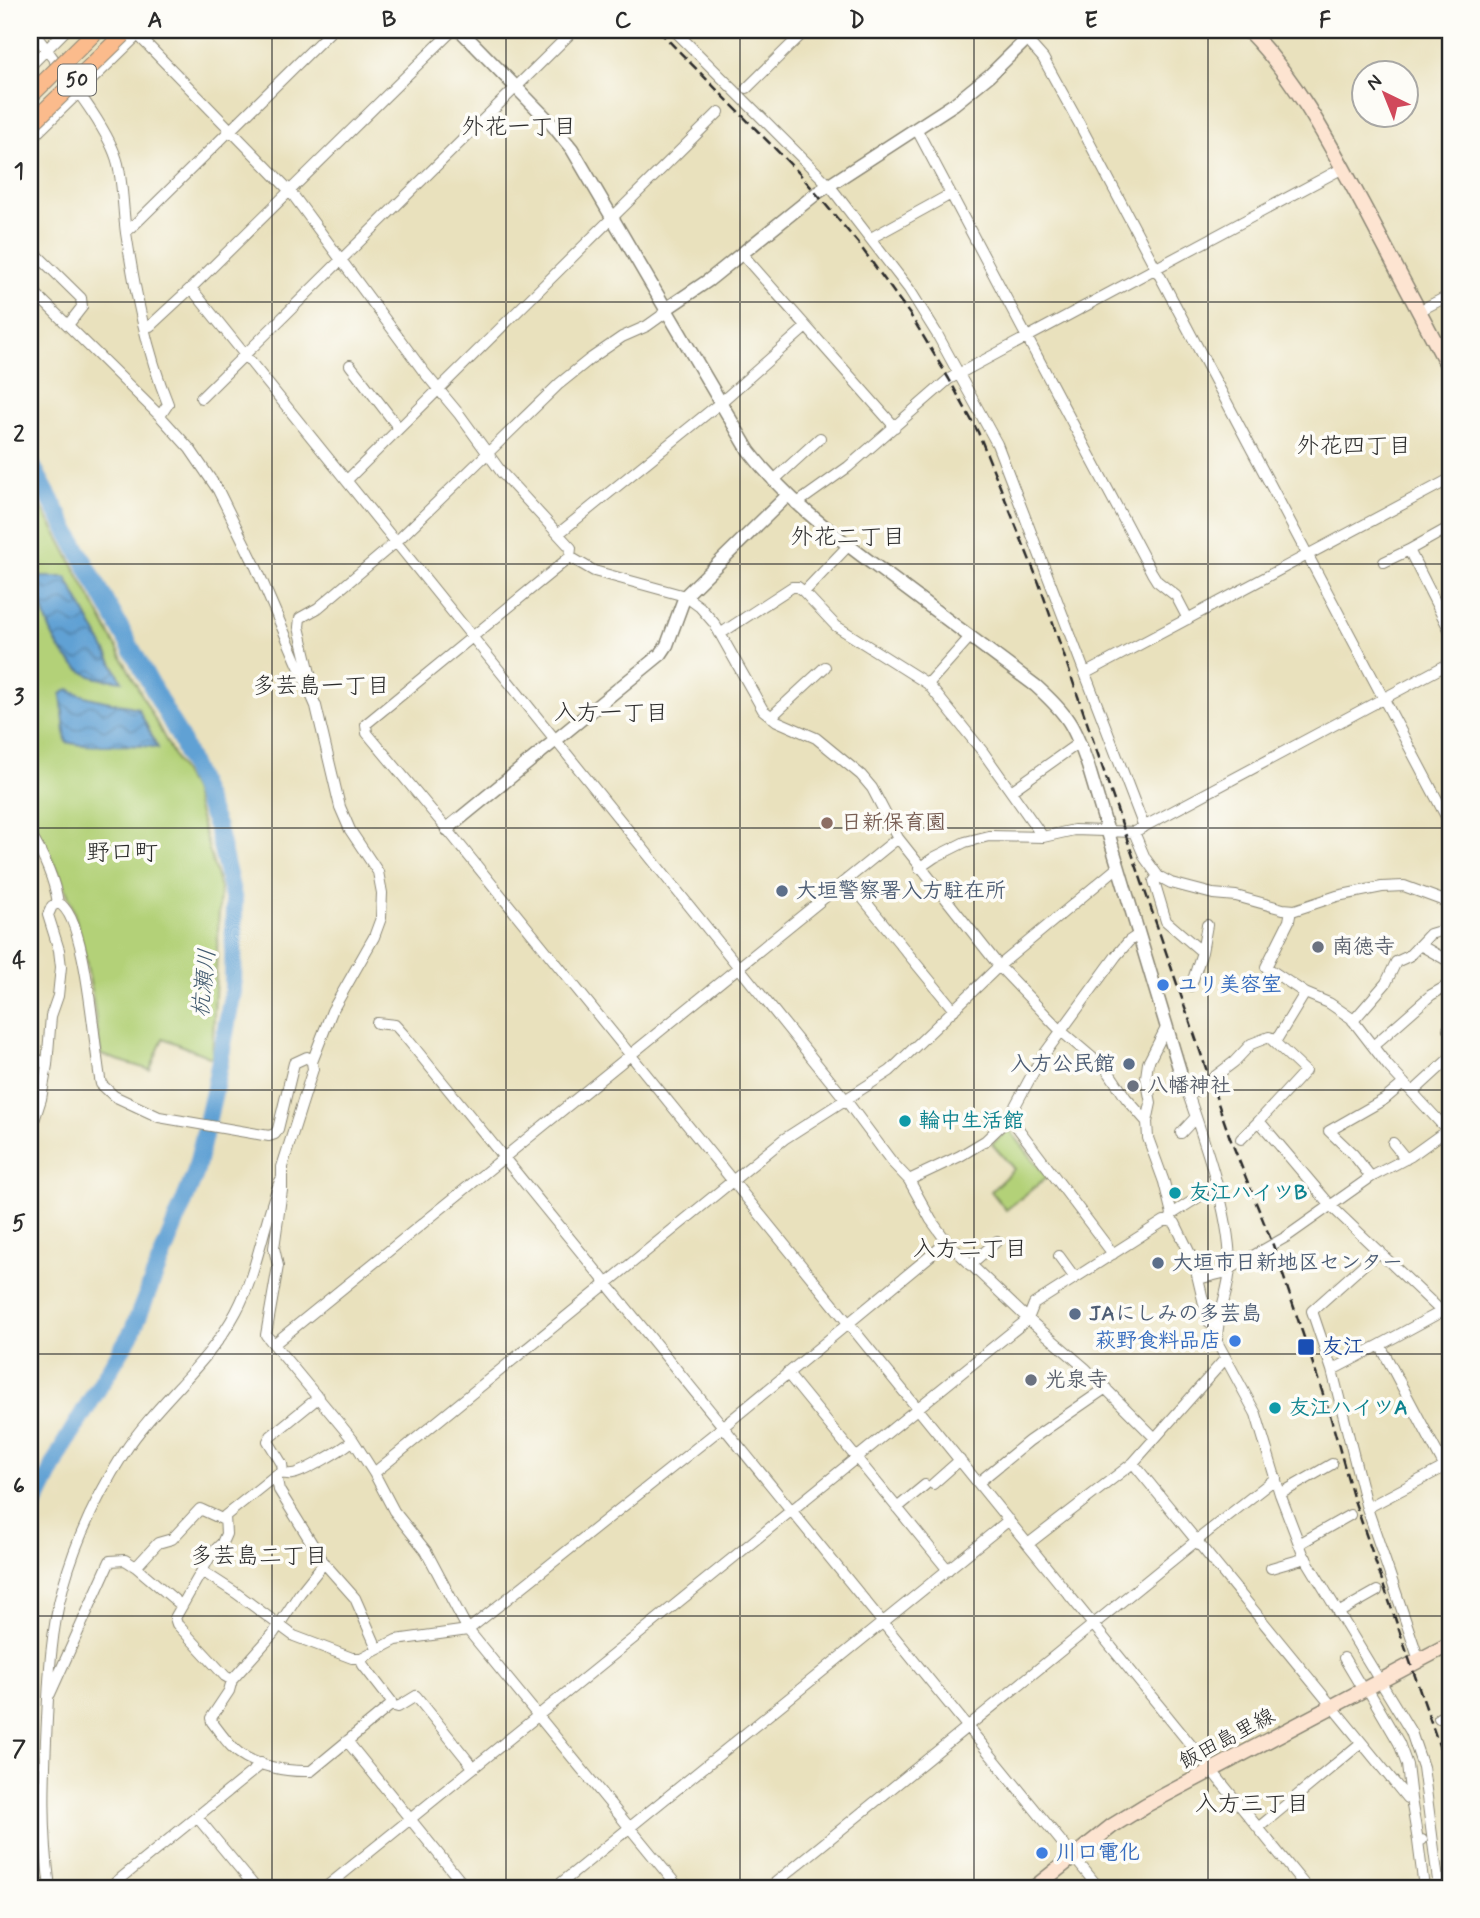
<svg xmlns="http://www.w3.org/2000/svg" width="1480" height="1918" font-family="Mynerve,'Klee One',sans-serif">
<style>
.green{fill:#b3d178;stroke:#6f7e52;stroke-width:2}
.water{fill:url(#water-waves);stroke:#466680;stroke-width:2}
.lines{fill:none;stroke-linecap:round;stroke-linejoin:round}
.river{stroke:#61a1d4;stroke-width:18}
.minor-casing{stroke:#8a8674;stroke-width:12}
.tertiary-casing{stroke:#8a8674;stroke-width:15}
.secondary-casing{stroke:#8a8674;stroke-width:17}
.minor{stroke:#fff;stroke-width:10}
.tertiary{stroke:#fff;stroke-width:12}
.secondary{stroke:#fde4d1;stroke-width:14}
.rail{stroke:#2b2b2b;stroke-width:2.5;stroke-dasharray:10 5;stroke-linecap:butt}
.primary-bridge-casing{stroke:#8a8674;stroke-width:18;stroke-linecap:butt}
.primary-bridge{stroke:#fbbb8c;stroke-width:16}
.grid{fill:none;stroke:#2b2b2b;stroke-width:2;stroke-opacity:0.55}
.education-dot{fill:#8d6e63;stroke:#fdfcf7;stroke-width:2.5}
.service-dot{fill:#5c6f8a;stroke:#fdfcf7;stroke-width:2.5}
.worship-dot{fill:#6b7280;stroke:#fdfcf7;stroke-width:2.5}
.shop-dot{fill:#3f7fe0;stroke:#fdfcf7;stroke-width:2.5}
.culture-dot{fill:#0f9aa8;stroke:#fdfcf7;stroke-width:2.5}
.transit-dot{fill:#1a4fb4;stroke:#fdfcf7;stroke-width:2.5}
.labels{text-anchor:middle;dominant-baseline:central;stroke-width:7;stroke-linejoin:round;paint-order:stroke}
.shield{fill:#fdfcf7;stroke:#6a6a68;stroke-width:2}
.shield-label{font-size:19px;font-weight:bold;fill:#2b2b2b}
.education-label{font-size:21px;font-weight:bold;fill:#785e54;stroke:#fdfcf7;text-anchor:start}
.service-label{font-size:21px;font-weight:bold;fill:#4e5e75;stroke:#fdfcf7;text-anchor:start}
.worship-label{font-size:21px;font-weight:bold;fill:#5b616d;stroke:#fdfcf7;text-anchor:start}
.shop-label{font-size:21px;font-weight:bold;fill:#366cbe;stroke:#fdfcf7;text-anchor:start}
.culture-label{font-size:21px;font-weight:bold;fill:#0d838f;stroke:#fdfcf7;text-anchor:start}
.transit-label{font-size:21px;font-weight:bold;fill:#164399;stroke:#fdfcf7;text-anchor:start}
.street-label{font-size:21px;fill:#2b2b2b;stroke:#fdfcf7}
.neighbourhood-label{font-size:23px;fill:#2b2b2b;stroke:#fdfcf7}
.water-label{font-size:23px;font-style:italic;fill:#415a6f;stroke:#fdfcf7}
.quarter-label{font-size:24px;fill:#2b2b2b;stroke:#fdfcf7}
.neatline{fill:none;stroke:#2b2b2b;stroke-width:2.5}
.grid-label{font-size:23px;text-anchor:middle;font-weight:bold;fill:#2b2b2b}
</style>
<defs>
<pattern id="water-waves" width="16" height="10" patternUnits="userSpaceOnUse" patternTransform="scale(1.75)"><rect width="16" height="10" fill="#61a1d4"/><path d="M0 5q4-4 8 0t8 0" fill="none" stroke="#5083ac"/></pattern>
</defs>
<rect width="100%" height="100%" fill="#fdfcf7"/>
<filter id="ink" filterUnits="userSpaceOnUse"><feTurbulence type="fractalNoise" baseFrequency=".0143" numOctaves="2"/><feDisplacementMap in="SourceGraphic" scale="14" xChannelSelector="R" yChannelSelector="G"/><feConvolveMatrix kernelMatrix="1 2 1 2 8 2 1 2 1" color-interpolation-filters="sRGB"/></filter>
<filter id="wash" filterUnits="userSpaceOnUse"><feTurbulence type="fractalNoise" baseFrequency=".00686" numOctaves="4" result="noise"/><feDisplacementMap in="SourceGraphic" scale="28" xChannelSelector="R" yChannelSelector="G"/><feGaussianBlur stdDeviation="1.57" result="paint"/><feColorMatrix in="noise" values="0 0 0 0 0 0 0 0 0 0 0 0 0 0 0 0 0 1.4 0 .05"/><feComposite in="paint" operator="in"/></filter>
<g filter="url(#wash)">
<rect width="100%" height="100%" fill="#e9e1bd"/>
<path class="green" d="M30,487L60,540L192,790L220,888L212,1058L163,1038L150,1070L101,1055C89,976 81,890 30,825Z
M1009,1129L1047,1177L1006,1210L991,1191L1014,1169L992,1144Z"/>
<path class="water" d="M36,577H66L122,681C110,679 95,680 85,673C52,654 42,611 36,577Z
M69,689C85,699 118,703 138,708L158,748C128,741 96,750 66,742L61,694Z"/>
<g class="lines">
<path class="river" d="M30,462L180,738L217,828L234,901L233,991L214,1092L195,1174L132,1332L64,1445L30,1514"/>
</g>
</g>
<g filter="url(#ink)">
<g class="lines">
<g class="minor-casing">
<path id="minor" d="M32,30C56,64 109,126 118,164C123,186 123,211 126,233C135,291 146,350 168,404L160,416
M674,30L829,185L909,289L937,334L997,444L1144,827
M1018,30L1043,58L1080,125L1450,824
M135,32L290,191L424,372L459,414L502,473L571,548L570,557L594,571L685,596L700,607L714,623L763,710L777,721L816,738L861,775L872,788L898,838L999,966L1061,1031L1108,1071L1126,1098L1147,1122L1148,1138L1164,1182L1172,1214L1170,1221
M30,66L66,30
M747,88L806,30
M917,130L1152,573L1157,581L1176,596L1188,619
M30,140L143,30
M126,230L131,228L332,30
M871,238L951,194
M30,248L81,298L82,307L68,325
M742,254L895,427
M30,288L160,416L190,449L218,490L256,567L316,706L340,807L350,830L378,872L382,893L381,918L374,937L332,1011L312,1062L313,1069L282,1167V1190L274,1248L278,1266L266,1335L353,1440L374,1473L394,1511L426,1551L468,1630L679,1888
M191,288L845,1099L892,1162L909,1180L931,1220L947,1242L1028,1319L1085,1368L1154,1437
M1419,311L1450,295
M145,326H150L191,288L453,30
M350,365L398,427
M201,398L574,30
M347,480L719,112
M773,481L820,438
M796,504L848,467L949,379L1343,168
M1450,527L1409,550L1450,631
M558,534L720,403L806,327
M570,557L366,724L367,733L447,829L1307,1888
M1384,562L1409,550
M804,592L836,626L928,684L983,752L1043,837
M720,634L792,587H798L804,592L848,546
M1086,673L1450,479
M312,682L299,627L300,618L318,608L396,542L559,384L590,359L622,337L647,326L661,316L666,309
M928,684L970,637
M771,717L825,667
M1011,791L1080,742
M1134,832L1145,858L1158,876L1171,883L1213,894L1236,896L1283,909L1295,910L1337,896L1382,887L1404,886L1450,903
M30,834C44,856 54,877 58,903
M919,868L935,857L965,842L989,836L1043,837L1074,830L1134,832L1450,663
M1158,876L1154,881L1166,921L1202,952L1191,986
M847,879L954,1010
M1291,910L1289,921L1266,967L1305,993
M1420,945L1450,962
M1202,952L1207,925
M1353,1021L1386,983L1396,962L1409,956L1430,934L1450,928
M377,1023L395,1025L404,1035L1099,1888
M1448,1029L1450,1031
M1269,1037L1305,1071L1259,1121L1331,1206L1442,1312
M1373,1046L1431,995L1445,987L1450,991
M30,1055L47,1065
M1180,1071C1199,1126 1229,1206 1230,1263C1231,1289 1216,1314 1217,1342L1256,1414L1280,1494L1303,1554L1411,1732L1423,1767L1439,1888
M1413,1092L1450,1058
M1189,1096L1234,1062L1251,1044L1269,1037L1277,1039L1305,993L1329,1003L1351,1018L1388,1066L1450,1133
M1008,1119L1014,1123L1113,1254
M1147,1122L1151,1103L1146,1077L1148,1063L1166,1028
M30,1133L41,1099L47,1065L51,1016L58,996L61,967L59,950L48,915L52,906L58,903C87,914 94,1053 101,1084L114,1096L159,1117L269,1136L275,1134L278,1129L294,1063L307,1057L312,1062
M1181,1133L1195,1118
M1241,1139L1259,1121
M1393,1143L1406,1159
M1371,1177L1353,1154L1329,1131L1385,1099L1404,1083
M909,1180L960,1156L985,1141L1008,1119L1040,1060L1116,956L1129,941L1138,935
M1172,1214L1216,1186
M1170,1221L1175,1223L1194,1262L1208,1321L1217,1328
M1379,1251L1312,1311L1332,1370L1380,1345
M1059,1256L1075,1278
M970,1265L997,1241
M1198,1279L1223,1273L1286,1237L1371,1177L1411,1156L1450,1128
M1450,1307L1380,1345L1450,1477
M274,1344L898,838
M1332,1370L1366,1505L1419,1660
M787,1373L948,1570
M1133,1463L1407,1798L1411,1799L1418,1841
M283,1472L282,1464L268,1441L271,1436L319,1397
M374,1473L784,1139L890,1071L999,966L1118,867
M276,1475L279,1490L324,1563L355,1598L377,1648
M979,1482L1029,1441L1106,1388
M933,1484L960,1460
M1280,1494L1332,1464
M897,1508L925,1485
M1367,1508L1450,1464
M1028,1544L1133,1463L1225,1359
M1299,1544L1350,1515
M324,1563L300,1593L273,1634L232,1680L225,1676L177,1624L175,1618L212,1553L222,1543L226,1534L225,1516L276,1475C283,1472 285,1475 292,1474C303,1473 345,1448 353,1440
M1271,1568L1306,1558
M202,1571L236,1593L294,1636L352,1658H361L396,1640L468,1630L724,1426L947,1242
M182,1606L136,1567L158,1543L172,1539L200,1509L224,1520
M1338,1613L1377,1591
M361,1658L363,1665L391,1701V1705
M1344,1658L1363,1690
M232,1680L229,1691L211,1718L212,1722C219,1731 225,1740 233,1748C251,1766 287,1772 311,1771L391,1705L398,1707L416,1696L473,1767
M1367,1688L1399,1743L1407,1765L1411,1799
M50,1694L110,1561L125,1560L136,1567
M1439,1718L1450,1713
M347,1741L466,1888
M197,1817L256,1888
M1258,1828L1361,1743
M1422,1840L1418,1841L1424,1888
M50,1888C42,1829 44,1778 47,1719C49,1675 51,1630 63,1587C76,1540 98,1494 124,1453C157,1402 208,1365 236,1312C258,1271 263,1224 280,1181
M109,1888L258,1767L261,1763
M325,1888L1028,1319L1034,1304L1164,1221H1170
M555,1888L1009,1520
M769,1888L1196,1541L1276,1478"/>
</g>
<g class="tertiary-casing">
<path id="tertiary" d="M460,30L550,122L572,149L749,451C789,503 837,537 889,576C938,613 987,649 1036,686C1068,715 1074,725 1088,766L1180,1071
M666,309L709,280L817,193L954,104L990,75L1036,30
M447,829L661,654L667,645L685,596L787,496"/>
</g>
<g class="secondary-casing">
<path id="secondary" d="M1248,30C1298,81 1331,146 1365,209C1393,263 1422,316 1450,370
M1034,1888L1112,1826L1146,1805L1450,1644"/>
</g>
<use href="#minor" class="minor"/>
<use href="#tertiary" class="tertiary"/>
<use href="#secondary" class="secondary"/>
<path class="rail" d="M658,30L799,173L858,243L911,316L949,379L978,432L1039,583L1230,1138L1273,1245L1330,1415L1353,1497L1450,1777"/>
<g class="primary-bridge-casing">
<path id="primary-bridge" d="M30,96L97,30
M30,125L123,35"/>
</g>
<use href="#primary-bridge" class="primary-bridge"/>
</g>
</g>
<path class="grid" d="M272,30V1888M506,30V1888M740,30V1888M974,30V1888M1208,30V1888M30,302H1450M30,564H1450M30,828H1450M30,1090H1450M30,1354H1450M30,1616H1450"/>
<circle class="education-dot" cx="827" cy="823" r="7"/>
<g class="service-dot">
<circle cx="782" cy="891" r="7"/>
<circle cx="1129" cy="1064" r="7"/>
<circle cx="1158" cy="1263" r="7"/>
<circle cx="1075" cy="1314" r="7"/>
</g>
<g class="worship-dot">
<circle cx="1318" cy="947" r="7"/>
<circle cx="1133" cy="1086" r="7"/>
<circle cx="1031" cy="1380" r="7"/>
</g>
<g class="shop-dot">
<circle cx="1163" cy="985" r="7"/>
<circle cx="1235" cy="1341" r="7"/>
<circle cx="1042" cy="1853" r="7"/>
</g>
<g class="culture-dot">
<circle cx="905" cy="1121" r="7"/>
<circle cx="1175" cy="1193" r="7"/>
<circle cx="1275" cy="1408" r="7"/>
</g>
<rect class="transit-dot" x="1297" y="1338" width="18" height="18" rx="3.5"/>
<g class="labels">
<rect class="shield" x="58" y="64.5" width="38" height="31" rx="5"/>
<g class="shield-label">
<text x="77" y="80">50</text>
</g>
<g class="education-label">
<text x="841" y="823">日新保育園</text>
</g>
<g class="service-label">
<text x="796" y="891">大垣警察署入方駐在所</text>
<text x="1115" y="1064" text-anchor="end">入方公民館</text>
<text x="1172" y="1263">大垣市日新地区センター</text>
<text x="1089" y="1314">JAにしみの多芸島</text>
</g>
<g class="worship-label">
<text x="1332" y="947">南徳寺</text>
<text x="1147" y="1086">八幡神社</text>
<text x="1045" y="1380">光泉寺</text>
</g>
<g class="shop-label">
<text x="1177" y="985">ユリ美容室</text>
<text x="1221" y="1341" text-anchor="end">萩野食料品店</text>
<text x="1056" y="1853">川口電化</text>
</g>
<g class="culture-label">
<text x="919" y="1121">輪中生活館</text>
<text x="1189" y="1193">友江ハイツB</text>
<text x="1289" y="1408">友江ハイツA</text>
</g>
<g class="transit-label">
<text x="1322" y="1347">友江</text>
</g>
<g class="street-label">
<text transform="translate(1227 1739) rotate(-28)">飯田島里線</text>
</g>
<g class="neighbourhood-label">
<text x="519" y="128">外花一丁目</text>
<text x="1354" y="447">外花四丁目</text>
<text x="848" y="538">外花二丁目</text>
<text x="321" y="687">多芸島一丁目</text>
<text x="611" y="714">入方一丁目</text>
<text x="970" y="1250">入方二丁目</text>
<text x="259" y="1557">多芸島二丁目</text>
<text x="1252" y="1805">入方三丁目</text>
</g>
<g class="water-label">
<text transform="translate(205 983) rotate(-84)">杭瀬川</text>
</g>
<g class="quarter-label">
<text x="122" y="853">野口町</text>
</g>
</g>
<rect width="1480" height="1918" fill="none" stroke="#fdfcf7" stroke-width="77"/>
<g transform="translate(1385 94) rotate(317)"><circle r="33" fill="#fdfcf7" stroke="#a9a8a5" stroke-width="2"/>
<path d="M0-5L12 26L0 18L-12 26Z" fill="#d1495b"/>
<text y="-10" font-size="19" font-weight="bold" text-anchor="middle" fill="#2b2b2b">N</text>
</g>
<rect x="38" y="38" width="1404" height="1842" class="neatline"/>
<g class="grid-label">
<text x="155" y="27">A</text>
<text x="389" y="27">B</text>
<text x="623" y="27">C</text>
<text x="857" y="27">D</text>
<text x="1091" y="27">E</text>
<text x="1325" y="27">F</text>
<text x="19" y="178">1</text>
<text x="19" y="441">2</text>
<text x="19" y="704">3</text>
<text x="19" y="967">4</text>
<text x="19" y="1230">5</text>
<text x="19" y="1493">6</text>
<text x="19" y="1756">7</text>
</g>
</svg>
